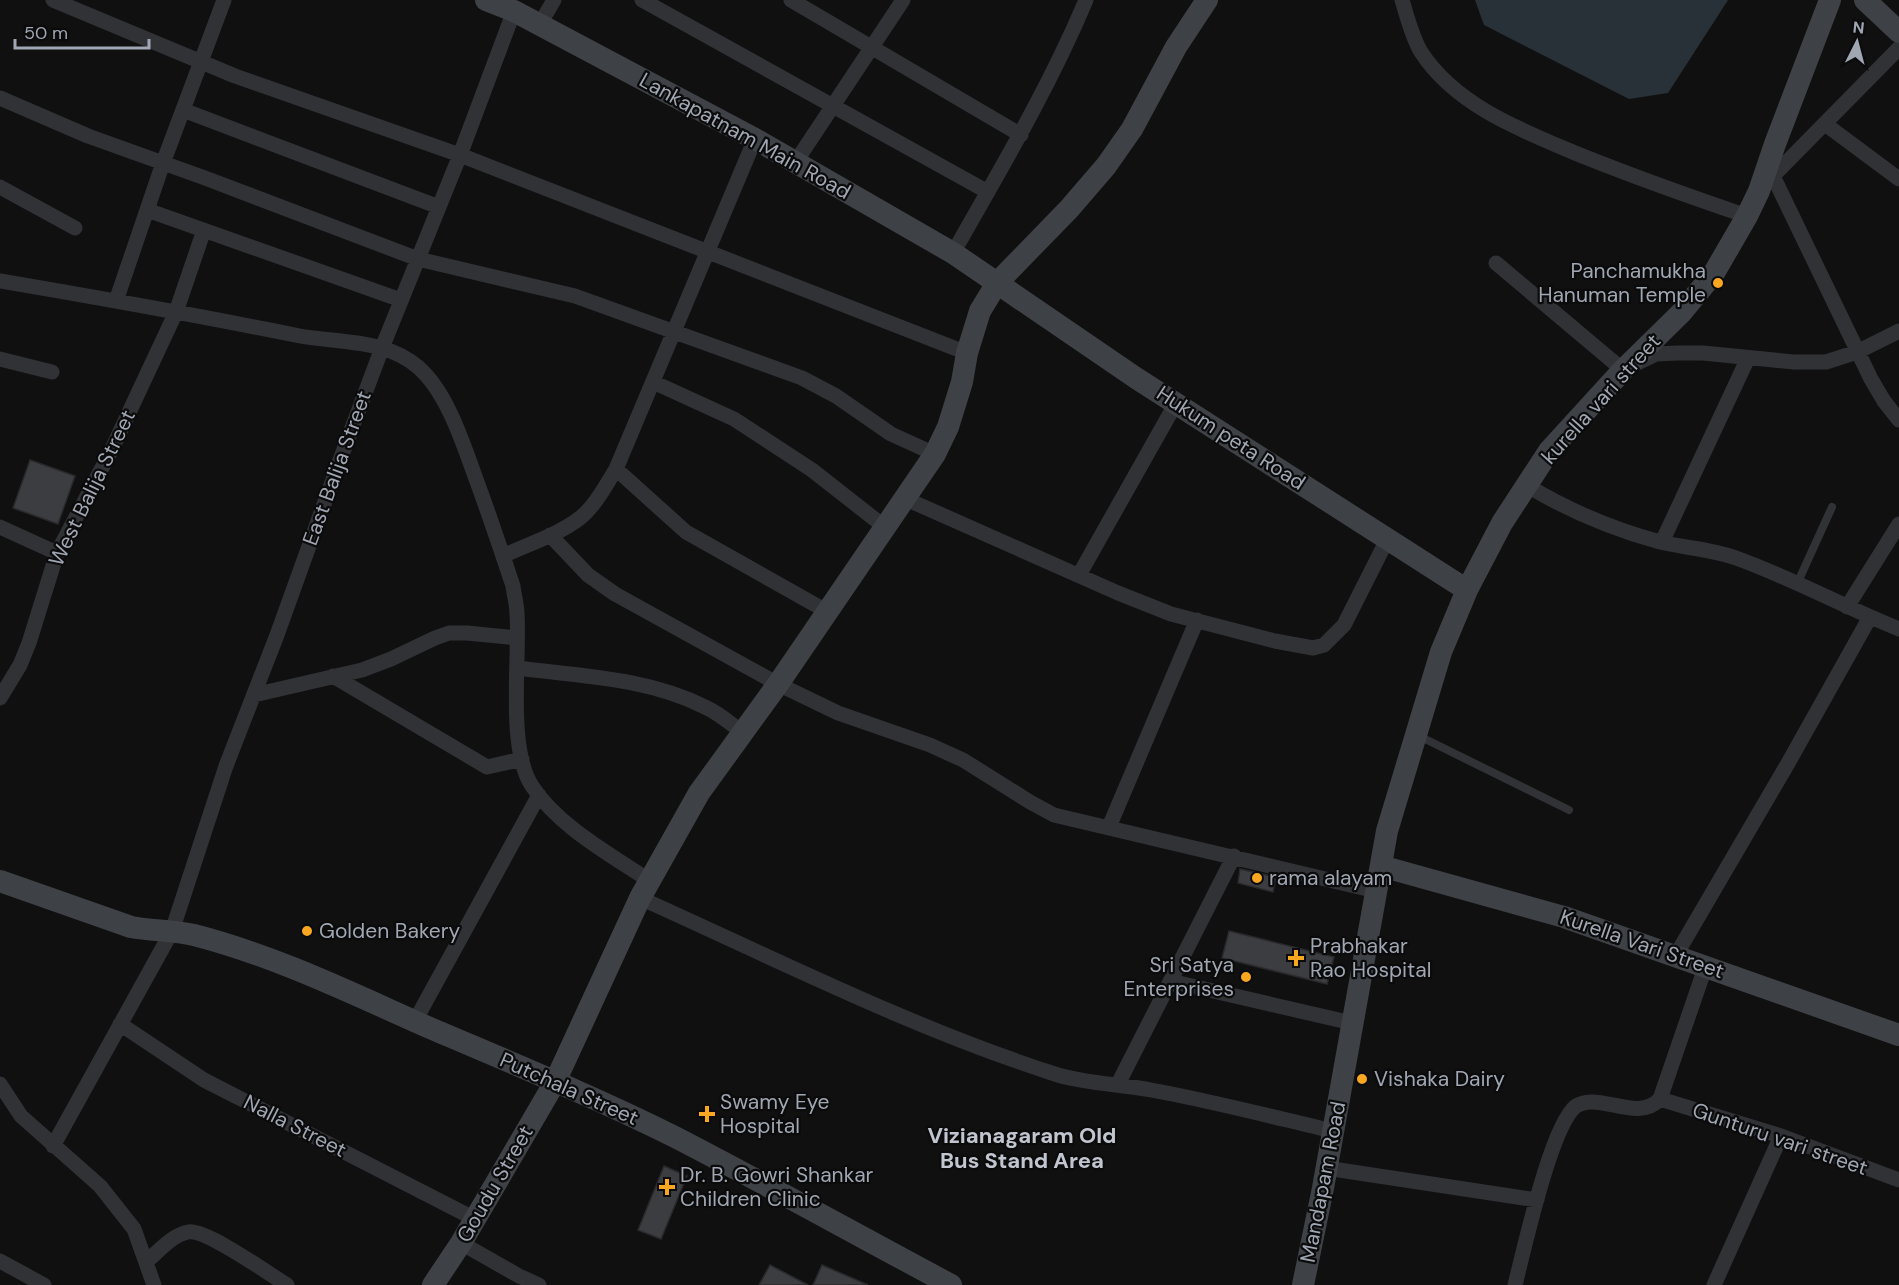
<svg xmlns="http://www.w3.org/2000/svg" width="1899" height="1285" font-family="'DM Sans',sans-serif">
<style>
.water{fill:#283137}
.building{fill:#3c3d41;stroke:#2a2a2d;stroke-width:1.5}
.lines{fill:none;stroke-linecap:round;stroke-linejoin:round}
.lane{stroke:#313236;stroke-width:8}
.street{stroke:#313236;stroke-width:15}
.secondary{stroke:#3e4146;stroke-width:22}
.poi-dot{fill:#f9a620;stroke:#0b0b0c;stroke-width:2}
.labels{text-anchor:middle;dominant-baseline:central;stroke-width:4.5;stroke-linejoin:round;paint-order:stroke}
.street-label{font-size:21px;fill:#a0a7b3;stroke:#0b0b0c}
.poi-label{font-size:21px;fill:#a0a7b3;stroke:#0b0b0c;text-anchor:start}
.neighbourhood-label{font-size:22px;font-weight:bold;fill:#c1c5cf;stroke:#0b0b0c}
</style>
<rect width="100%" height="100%" fill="#101011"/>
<path class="water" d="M1475,0H1728L1668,93L1629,99L1484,25Z"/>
<path class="building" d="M30,460L75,476L58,524L13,508Z
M1240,869L1276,877L1273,892L1238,883Z
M1229,931L1334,957L1327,984L1222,958Z
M664,1166L687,1176L661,1239L638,1230Z
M770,1265L808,1285H759Z
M822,1265L868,1285H813Z"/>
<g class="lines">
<path class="lane" d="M1797,584L1832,507
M1419,736L1569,810"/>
<path class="street" d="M53,0L235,76L460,155L967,353
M642,0L988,192
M791,0L1021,135
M1402,0C1407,16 1412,37 1421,52C1456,106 1523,131 1580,155C1635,177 1691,197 1747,216
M540,24L554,0
M0,98L88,136L205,178L418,259L575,296L802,378L836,396L891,434L935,454
M183,110L439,207
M1825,124L1899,179
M795,163L903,0
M1773,176L1871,379L1884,401L1899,420
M1767,182L1899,48
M0,187L75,228
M147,210L401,300
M953,253C1000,170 1049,88 1086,0
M1496,263L1623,370L1656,354L1678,353H1703L1794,362H1826L1857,352L1899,331
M0,281C100,298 200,316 300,336C339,343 386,339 418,367C447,392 463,443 476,479C489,514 501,550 513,586C514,595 517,605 517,614C520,659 507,748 532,786C558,826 611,855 650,881
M116,301L163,163L224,0
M0,359L52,372
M653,382L734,419L812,470L886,528
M616,469L686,532L828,612
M1526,485C1569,511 1612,529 1660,542C1685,548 1711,549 1736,558C1792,578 1844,607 1899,629
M906,499L1118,593L1171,614L1275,641L1313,648L1324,645L1344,625L1388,538
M0,527L57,553
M550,535L588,575L615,594L778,684L838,713L930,745L963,760L1030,802L1054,815L1376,891
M1662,542L1748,358
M503,556C528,544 558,535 580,518C595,506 606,485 616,469L755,139
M1079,575L1176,403
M1847,607L1899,524
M517,668C581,676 647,678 705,707C719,713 731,724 743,733
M333,676L487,767L522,759
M254,695L362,670L391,659L435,638L449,633H467L517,638
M0,698L20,665L29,643L57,553L111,451L176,312L204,230
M1109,827L1197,620
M640,898C778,960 914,1029 1058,1075C1089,1084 1120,1084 1151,1090C1212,1101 1273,1117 1333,1131
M1676,955L1787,765L1870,617
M1170,981L1352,1023
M415,1021L539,795
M120,1024L204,1080L475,1219
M0,1084L21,1116L100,1186L134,1229L154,1285
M1118,1084L1234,856
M1660,1099L1781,1136L1899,1180
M53,1146L172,931L226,766L277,635L340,460L382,348L460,155L514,11
M1326,1168L1537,1200
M461,1243L519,1276L539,1285
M0,1261L44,1285
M146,1262C158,1252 172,1235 188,1232C205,1228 269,1274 287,1285
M1515,1285C1524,1250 1551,1125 1576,1106C1579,1104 1586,1102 1590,1102C1613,1101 1641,1119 1660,1099L1706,965
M1714,1285L1781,1136"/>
<path class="secondary" d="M486,0L514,11L755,139L953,253L1136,378L1467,590
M1865,0L1899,32
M1381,866L1564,917L1899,1035
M0,881L131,927C152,931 173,930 194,935C276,956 353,994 430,1028C512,1063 595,1097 675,1137C768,1185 859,1236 951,1285
M433,1285L461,1243L555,1082L640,898L699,793L778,684L935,454L948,427L962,382L967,353L980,311L997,283L1069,209L1106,166L1132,129L1176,47L1207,0
M1303,1285L1323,1188L1387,831L1441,652L1467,590L1502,523L1549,451L1623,370L1681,313L1714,273L1747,216L1759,191L1775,144L1830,0"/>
</g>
<g class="poi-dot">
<circle cx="1718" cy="283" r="6"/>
<circle cx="1257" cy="878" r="6"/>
<circle cx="307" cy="931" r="6"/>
<path d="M1293 949h6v6h6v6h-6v6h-6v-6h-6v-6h6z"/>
<circle cx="1246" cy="977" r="6"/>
<circle cx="1362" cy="1079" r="6"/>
<path d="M704 1105h6v6h6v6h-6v6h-6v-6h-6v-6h6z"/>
<path d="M664 1178h6v6h6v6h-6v6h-6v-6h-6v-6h6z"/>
</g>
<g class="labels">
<g class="street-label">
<text transform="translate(745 136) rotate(29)">Lankapatnam Main Road</text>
<text transform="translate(1601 399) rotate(-48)">kurella vari street</text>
<text transform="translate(1231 438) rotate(33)">Hukum peta Road</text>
<text transform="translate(337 468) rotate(-70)">East Balija Street</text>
<text transform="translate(92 488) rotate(-64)">West Balija Street</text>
<text transform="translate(1642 944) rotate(19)">Kurella Vari Street</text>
<text transform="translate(569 1089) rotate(24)">Putchala Street</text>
<text transform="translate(295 1126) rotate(27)">Nalla Street</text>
<text transform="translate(1780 1139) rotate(19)">Gunturu vari street</text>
<text transform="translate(1323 1182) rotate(-79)">Mandapam Road</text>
<text transform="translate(495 1184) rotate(-60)">Goudu Street</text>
</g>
<g class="poi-label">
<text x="1706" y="271" text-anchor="end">Panchamukha<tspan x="1706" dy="24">Hanuman Temple</tspan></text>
<text x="1269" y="878">rama alayam</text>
<text x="319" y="931">Golden Bakery</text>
<text x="1310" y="946">Prabhakar<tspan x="1310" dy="24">Rao Hospital</tspan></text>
<text x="1234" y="965" text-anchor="end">Sri Satya<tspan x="1234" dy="24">Enterprises</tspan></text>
<text x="1374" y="1079">Vishaka Dairy</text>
<text x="720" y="1102">Swamy Eye<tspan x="720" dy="24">Hospital</tspan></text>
<text x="680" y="1175">Dr. B. Gowri Shankar<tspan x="680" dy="24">Children Clinic</tspan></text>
</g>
<g class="neighbourhood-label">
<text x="1022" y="1135">Vizianagaram Old<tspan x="1022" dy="25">Bus Stand Area</tspan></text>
</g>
</g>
<g transform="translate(1857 42) rotate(6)" stroke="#0b0b0c" stroke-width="4.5" paint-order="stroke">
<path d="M0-4.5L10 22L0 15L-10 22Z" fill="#a0a7b3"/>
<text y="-9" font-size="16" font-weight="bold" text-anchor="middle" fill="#a0a7b3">N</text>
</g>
<path d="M15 39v9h134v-9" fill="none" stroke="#a0a7b3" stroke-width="3"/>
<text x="24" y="39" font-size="18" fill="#a0a7b3" stroke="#0b0b0c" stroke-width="4.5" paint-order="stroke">50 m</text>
</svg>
